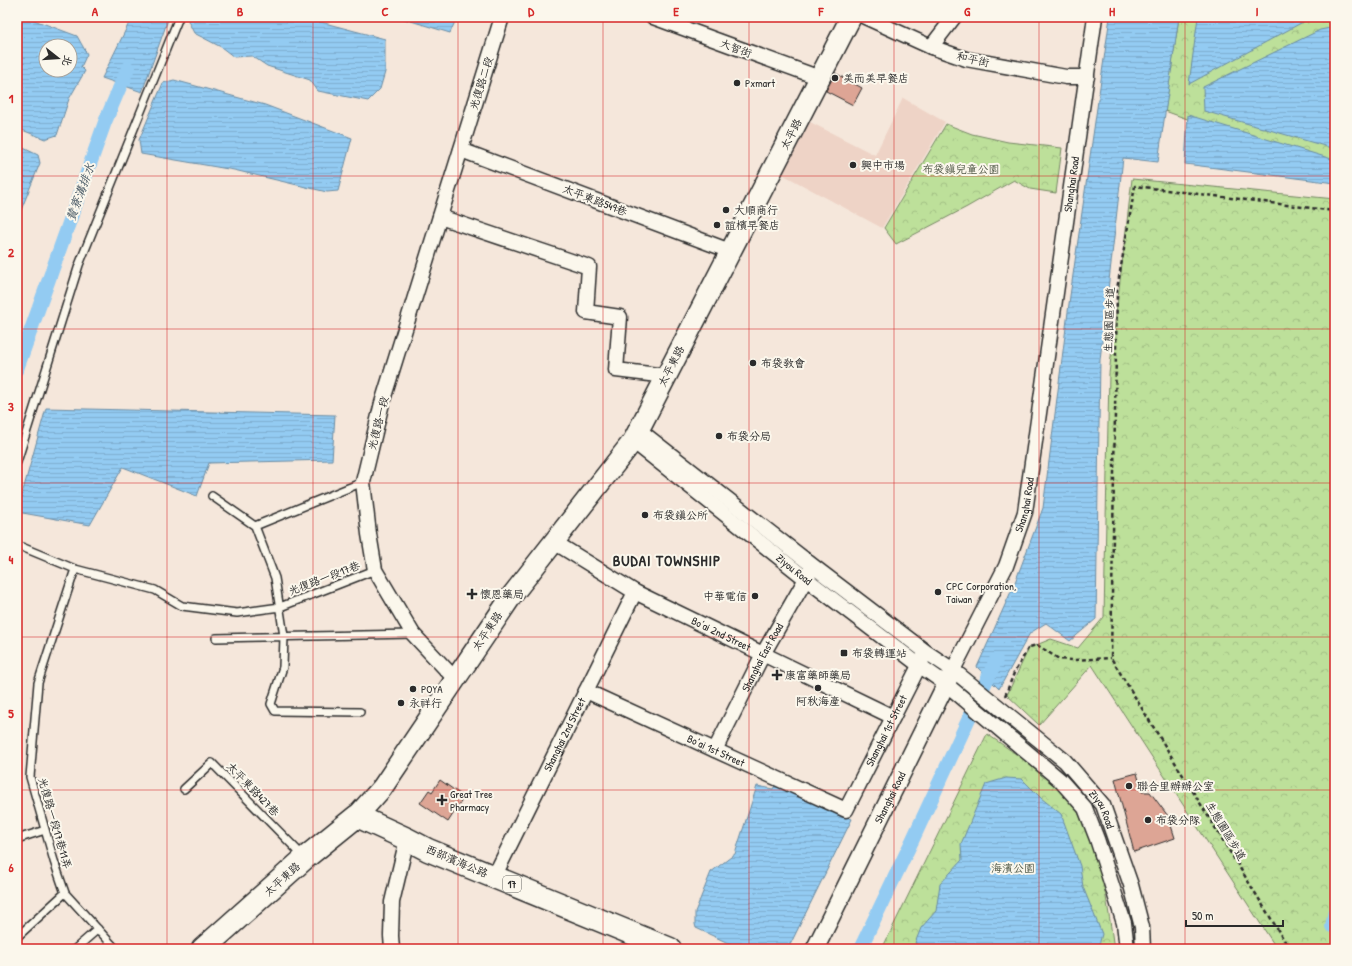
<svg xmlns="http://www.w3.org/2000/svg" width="1352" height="966" font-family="'Patrick Hand','LXGW WenKai TC',sans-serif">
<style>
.built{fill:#eed3c6}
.forest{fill:url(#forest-crowns);stroke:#748662}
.water{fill:url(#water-rules);stroke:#698ba2;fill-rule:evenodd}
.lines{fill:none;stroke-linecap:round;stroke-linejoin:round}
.canal{stroke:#93cbf2;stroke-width:14}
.building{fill:#dda595;stroke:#2b2b2b}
.service-casing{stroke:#2b2b2b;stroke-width:10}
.minor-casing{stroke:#2b2b2b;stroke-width:17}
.tertiary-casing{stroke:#2b2b2b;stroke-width:20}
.secondary-casing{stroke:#2b2b2b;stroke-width:23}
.primary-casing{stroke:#2b2b2b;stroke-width:25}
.path{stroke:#2b2b2b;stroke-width:2.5;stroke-dasharray:4 3;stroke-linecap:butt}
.service{stroke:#fbf7ec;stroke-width:7}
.minor{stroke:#fbf7ec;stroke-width:14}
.tertiary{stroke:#fbf7ec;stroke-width:17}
.secondary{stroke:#fbf7ec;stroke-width:20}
.primary{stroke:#fbf7ec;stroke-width:22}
.grid{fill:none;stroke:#d62828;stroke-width:1;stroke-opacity:0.55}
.poi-dot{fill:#2b2b2b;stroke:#fbf7ec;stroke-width:1.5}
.labels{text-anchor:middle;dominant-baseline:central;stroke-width:4;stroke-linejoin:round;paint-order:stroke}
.shield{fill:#fbf7ec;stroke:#696865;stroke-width:1}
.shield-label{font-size:10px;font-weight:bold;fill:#2b2b2b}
.street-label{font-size:11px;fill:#2b2b2b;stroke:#fbf7ec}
.poi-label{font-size:11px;fill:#2b2b2b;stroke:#fbf7ec;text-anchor:start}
.park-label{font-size:11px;fill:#505847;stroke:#fbf7ec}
.water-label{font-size:12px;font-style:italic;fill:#4a5b67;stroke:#fbf7ec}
.district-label{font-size:15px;font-weight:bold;letter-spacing:1px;fill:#2b2b2b;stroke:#fbf7ec}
.neatline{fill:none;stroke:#d62828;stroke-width:1.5}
.grid-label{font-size:13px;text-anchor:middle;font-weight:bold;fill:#d62828}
</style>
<defs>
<pattern id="forest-crowns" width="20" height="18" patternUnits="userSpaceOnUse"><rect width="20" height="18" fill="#bde09a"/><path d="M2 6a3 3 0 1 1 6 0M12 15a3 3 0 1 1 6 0" fill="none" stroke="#a3c085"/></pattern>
<pattern id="water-rules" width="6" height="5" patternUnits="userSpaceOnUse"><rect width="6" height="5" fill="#93cbf2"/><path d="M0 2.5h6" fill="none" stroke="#7faed0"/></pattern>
</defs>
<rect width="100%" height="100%" fill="#f5e7db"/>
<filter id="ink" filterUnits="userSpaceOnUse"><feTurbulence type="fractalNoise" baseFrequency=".025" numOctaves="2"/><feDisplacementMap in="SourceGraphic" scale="8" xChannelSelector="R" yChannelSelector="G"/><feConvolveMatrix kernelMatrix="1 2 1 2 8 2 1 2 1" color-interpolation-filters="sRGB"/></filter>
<g filter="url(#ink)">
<path class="built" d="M903,98L945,122L882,228L782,174L808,121L875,155Z"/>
<path class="forest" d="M1179,17H1335V172L1165,111Z
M946,124L972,134L1008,142L1062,148L1056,193L1030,189L1014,180L967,207L896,244L884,228Z
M1132,179L1335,199V949H1277L1092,665L1039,725L1007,695L1029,648L1051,639L1078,648L1104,617L1109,374Z
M987,734C1016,754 1056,780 1076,809C1080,814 1082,822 1085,828C1103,868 1108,906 1114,949H882Z"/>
<path class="water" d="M17,17H26L77,36L87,54L81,67L85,71L69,99L57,135L45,139L17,128ZM46,46H70V70H46Z
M132,17H169L142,92L102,78Z
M190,17H314L317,21L385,39V72L380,89L368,101L318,91L310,80L267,66L252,56L234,57L221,47L194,33L188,21Z
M398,17H457L450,33Z
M1110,17H1179L1158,162L1123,158L1100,360L1096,619L1070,641L1046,623L1030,633L999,689L977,667L1014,585L1043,508L1070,296Z
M1198,17H1312L1189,84Z
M1335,27V149L1204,111L1203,87L1320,30Z
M174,80L265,105L352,138L338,191L327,192L234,170L141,154L139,140L163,83Z
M1188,115L1335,160V183L1185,164Z
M17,145L38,155L40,163L17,220Z
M46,408L335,415L332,460L209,463L197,496L123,467L90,525L17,512Z
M1006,778L1022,779L1041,798L1061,814L1080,866L1083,887L1102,934L1098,949H923L915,943L921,928L936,911L940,884L962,860L961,844L986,784Z
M777,782L852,819L788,949H741L696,928L695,924V912L711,872L735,854L757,786L773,789Z"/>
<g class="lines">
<path class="canal" d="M17,369L105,122L128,68
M1332,926L1335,911
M860,949L913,839L996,660"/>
</g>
<path class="building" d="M835,73L862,88L853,105L826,91Z
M1137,773L1142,792H1150L1168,816L1175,838L1134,852L1115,779Z
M440,780L464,797L448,822L420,803L429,790L432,792Z"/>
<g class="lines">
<g class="service-casing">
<path id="service" d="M17,462L79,265L179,17
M212,496L255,526L275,578L284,636L283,667L271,704L275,711L360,712
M255,526L363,482
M17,545L75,569L155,590L182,606L237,613L280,607L375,570
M75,569L38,683L30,777L54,861L65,893L116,949
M216,638L413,634
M184,789L212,763L303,856
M17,839L45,830
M17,937L65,893
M75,949L98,929"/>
</g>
<g class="minor-casing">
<g id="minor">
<path d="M653,17L820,78"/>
<path d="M865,17L931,47L966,59L1066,77H1087"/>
<path d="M931,47L954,17"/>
<path d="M461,150L730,251"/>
<path d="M440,217L589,267L586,312L620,317L616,370L666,376"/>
<path id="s1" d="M639,430L813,566L926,652L953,670L1065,761L1103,805L1131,885L1142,927L1143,949"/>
<path id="s2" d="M633,441L805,578L919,665L946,684L1060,780L1085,808L1097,839L1124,923L1127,949"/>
<path id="s3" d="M554,542L635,592L893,717"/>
<path id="s4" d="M953,670L1006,566L1025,512L1095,17"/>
<path d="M455,679L413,634L375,570L369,534L363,482L382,403L502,17"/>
<path id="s5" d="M586,691L846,810L923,658"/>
<path id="s6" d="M715,750L763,654L811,570"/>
<path id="s7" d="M494,877L635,592"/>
<path d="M392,949L391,936L392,902L407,839"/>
</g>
</g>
<g class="tertiary-casing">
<g id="tertiary">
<path id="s8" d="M815,949L953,670"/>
</g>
</g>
<g class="secondary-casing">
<path id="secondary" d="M357,816L382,788L513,594L633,441L851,17"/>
</g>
<g class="primary-casing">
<path id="primary" d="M203,949L305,858L357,816L407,839L428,850L670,949"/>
</g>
<path class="path" d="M1005,696L1014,673L1029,647L1037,645L1059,659L1073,660L1111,658
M1290,949L1289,948L1111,658L1117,289L1135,186L1335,211"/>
<use href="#service" class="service"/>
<use href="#minor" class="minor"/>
<use href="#tertiary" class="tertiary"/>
<use href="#secondary" class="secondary"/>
<use href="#primary" class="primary"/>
</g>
</g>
<path class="grid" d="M167,17V949M313,17V949M458,17V949M603,17V949M749,17V949M894,17V949M1039,17V949M1185,17V949M17,176H1335M17,329H1335M17,483H1335M17,637H1335M17,790H1335"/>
<g class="poi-dot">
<circle cx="835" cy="78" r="4"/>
<circle cx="737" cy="83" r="4"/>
<circle cx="853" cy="165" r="4"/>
<circle cx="726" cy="210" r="4"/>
<circle cx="717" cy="225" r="4"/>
<circle cx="753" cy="363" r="4"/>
<circle cx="719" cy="436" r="4"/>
<circle cx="645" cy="515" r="4"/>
<circle cx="938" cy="592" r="4"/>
<path d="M470 588h4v4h4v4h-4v4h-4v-4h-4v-4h4z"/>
<circle cx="755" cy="596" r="4"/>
<rect x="840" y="649" width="8" height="8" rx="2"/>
<path d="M775 669h4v4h4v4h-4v4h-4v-4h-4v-4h4z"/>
<circle cx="818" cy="688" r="4"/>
<circle cx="413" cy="689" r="4"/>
<circle cx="401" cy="703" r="4"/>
<circle cx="1129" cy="786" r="4"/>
<path d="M440 794h4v4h4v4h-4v4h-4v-4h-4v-4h4z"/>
<circle cx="1148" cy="820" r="4"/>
</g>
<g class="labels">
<rect class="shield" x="503" y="876" width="18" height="16" rx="3"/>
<g class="shield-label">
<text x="512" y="884">17</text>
</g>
<g class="street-label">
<text transform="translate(736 48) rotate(20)">大智街</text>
<text transform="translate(973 59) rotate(13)">和平街</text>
<text transform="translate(481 83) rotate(-73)">光復路二段</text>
<text transform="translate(791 134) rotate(-63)">太平路</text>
<text stroke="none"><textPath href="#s4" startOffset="505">Shanghai Road</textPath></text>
<text transform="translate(595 200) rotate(21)">太平東路549巷</text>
<text transform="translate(1109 320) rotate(-88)">生態園區步道</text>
<text transform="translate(671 366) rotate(-63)">太平東路</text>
<text transform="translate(378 423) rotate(-76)">光復路一段</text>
<text stroke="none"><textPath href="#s4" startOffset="181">Shanghai Road</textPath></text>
<text stroke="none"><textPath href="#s2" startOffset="206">Ziyou Road</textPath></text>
<text transform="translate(324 578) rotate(-21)">光復路一段17巷</text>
<text transform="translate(487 631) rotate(-56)">太平東路</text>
<text stroke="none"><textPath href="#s3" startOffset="191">Bo’ai 2nd Street</textPath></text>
<text stroke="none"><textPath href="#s6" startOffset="104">Shanghai East Road</textPath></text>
<text stroke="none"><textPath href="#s5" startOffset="375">Shanghai 1st Street</textPath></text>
<text stroke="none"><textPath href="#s7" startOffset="159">Shanghai 2nd Street</textPath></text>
<text stroke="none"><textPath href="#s5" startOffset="143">Bo’ai 1st Street</textPath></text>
<text transform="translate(253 789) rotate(46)">太平東路427巷</text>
<text stroke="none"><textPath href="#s8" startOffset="169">Shanghai Road</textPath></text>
<text stroke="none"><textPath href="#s1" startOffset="601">Ziyou Road</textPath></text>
<text transform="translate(55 823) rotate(74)">光復路一段17巷11弄</text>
<text transform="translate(1226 831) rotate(59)">生態園區步道</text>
<text transform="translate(457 861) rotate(23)">西部濱海公路</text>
<text transform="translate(282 879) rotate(-42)">太平東路</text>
</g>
<g class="poi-label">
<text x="843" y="78">美而美早餐店</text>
<text x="745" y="83">Pxmart</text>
<text x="861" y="165">興中市場</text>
<text x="734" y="210">大順商行</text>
<text x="725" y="225">誼檳早餐店</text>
<text x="761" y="363">布袋教會</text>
<text x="727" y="436">布袋分局</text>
<text x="653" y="515">布袋鎮公所</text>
<text x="946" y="586">CPC Corporation,<tspan x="946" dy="13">Taiwan</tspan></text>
<text x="480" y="594">懷恩藥局</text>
<text x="747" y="596" text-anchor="end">中華電信</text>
<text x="852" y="653">布袋轉運站</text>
<text x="785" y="675">康富藥師藥局</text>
<text x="421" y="689">POYA</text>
<text x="818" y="701" text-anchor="middle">阿秋海產</text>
<text x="409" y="703">永祥行</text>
<text x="1137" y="786">聯合里辦辦公室</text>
<text x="450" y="794">Great Tree<tspan x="450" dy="13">Pharmacy</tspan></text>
<text x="1156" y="820">布袋分隊</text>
</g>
<g class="park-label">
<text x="961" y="169">布袋鎮兒童公園</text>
<text x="1013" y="868">海濱公園</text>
</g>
<g class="water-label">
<text transform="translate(80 192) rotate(-70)">贊寮溝排水</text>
</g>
<g class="district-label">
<text x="667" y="560">BUDAI TOWNSHIP</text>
</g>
</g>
<rect width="1352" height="966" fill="none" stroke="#fbf7ec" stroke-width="44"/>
<g transform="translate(58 58) rotate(107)"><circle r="19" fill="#fbf7ec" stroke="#a8a59f"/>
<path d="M0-3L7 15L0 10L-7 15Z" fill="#2b2b2b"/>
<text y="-6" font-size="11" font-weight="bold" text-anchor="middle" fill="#2b2b2b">北</text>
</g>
<path d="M1186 920v6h97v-6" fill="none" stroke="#2b2b2b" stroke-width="2"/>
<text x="1192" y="920" font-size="12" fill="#2b2b2b" stroke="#fbf7ec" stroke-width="3" paint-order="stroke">50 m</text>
<rect x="22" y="22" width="1308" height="922" class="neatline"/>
<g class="grid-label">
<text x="95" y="16">A</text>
<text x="240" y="16">B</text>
<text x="385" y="16">C</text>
<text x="531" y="16">D</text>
<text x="676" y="16">E</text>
<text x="821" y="16">F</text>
<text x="967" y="16">G</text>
<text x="1112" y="16">H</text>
<text x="1257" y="16">I</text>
<text x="11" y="103">1</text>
<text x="11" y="257">2</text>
<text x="11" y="411">3</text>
<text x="11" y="564">4</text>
<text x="11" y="718">5</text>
<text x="11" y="872">6</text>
</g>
</svg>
